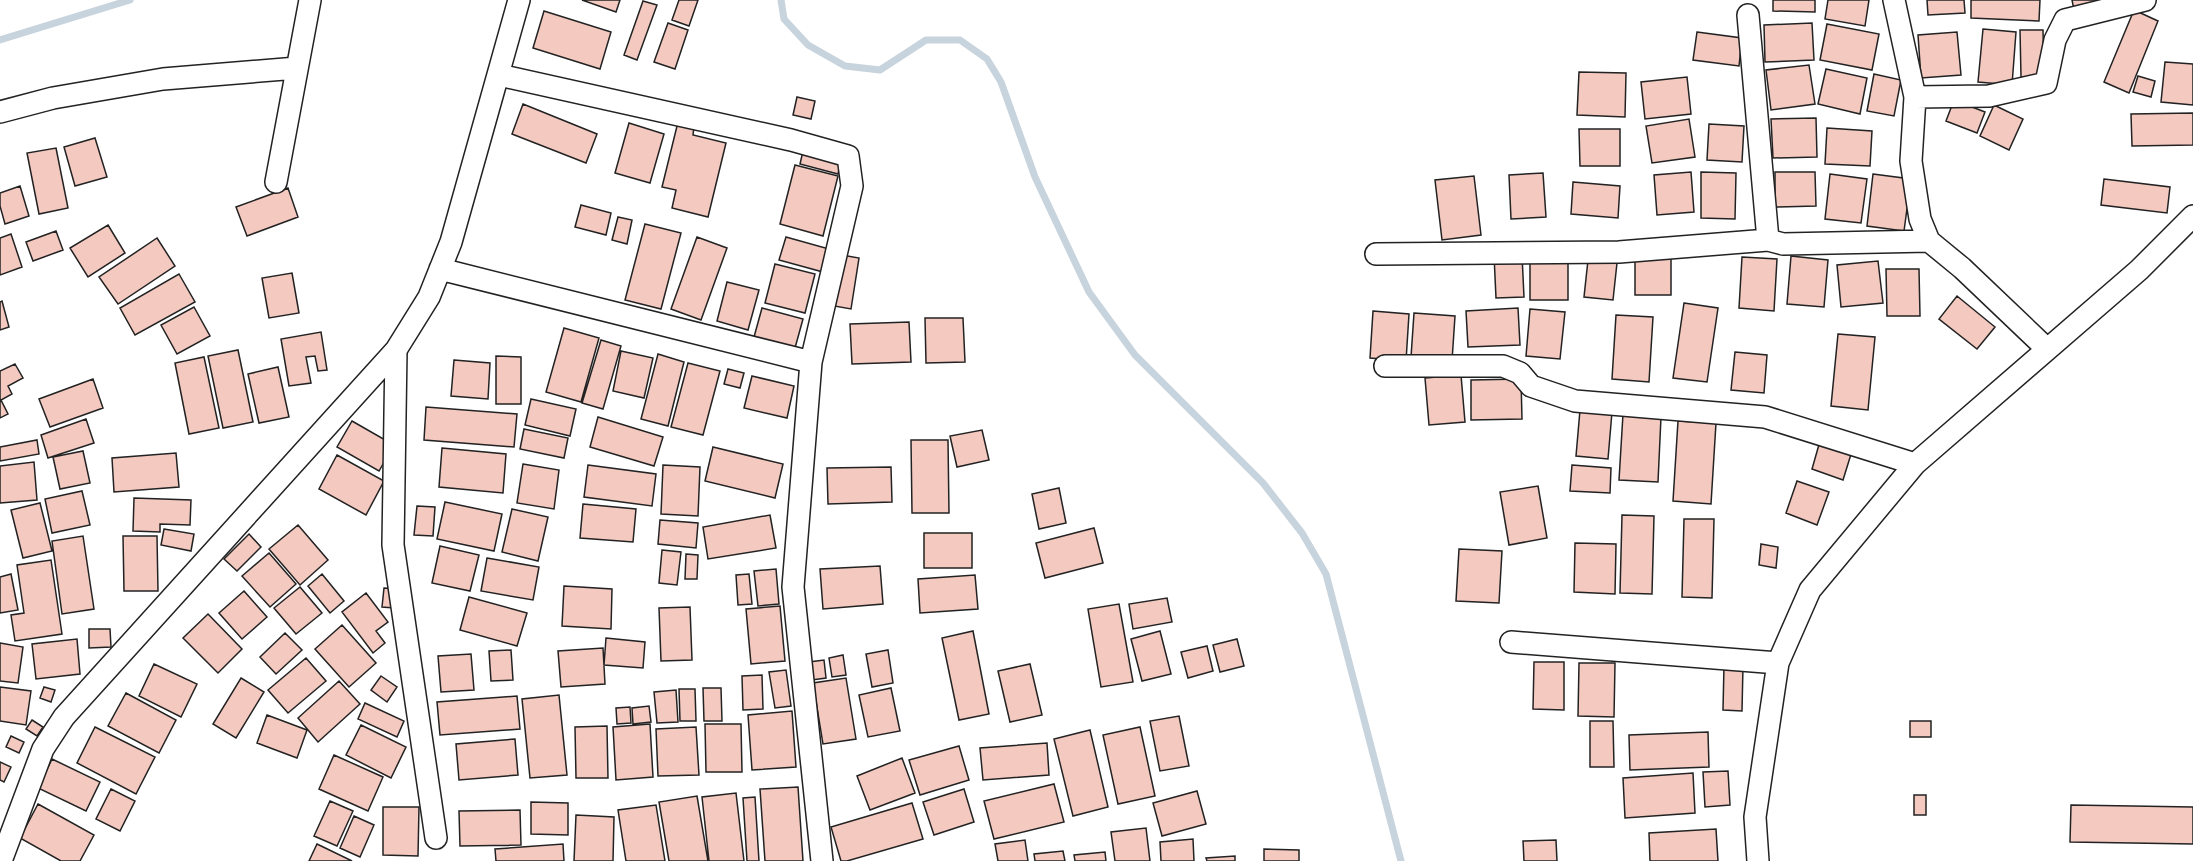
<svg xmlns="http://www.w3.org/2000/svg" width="2193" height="861" font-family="'Playfair Display',serif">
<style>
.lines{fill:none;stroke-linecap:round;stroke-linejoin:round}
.stream{stroke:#c7d3dd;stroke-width:7}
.building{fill:#f3c9c0;stroke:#222;stroke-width:1.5}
.minor-casing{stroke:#222;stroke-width:24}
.minor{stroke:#fff;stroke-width:21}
</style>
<rect width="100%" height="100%" fill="#fff"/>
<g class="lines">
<path class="stream" d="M781,0L784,19L808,45L845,66L880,70L926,40H960L987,59L1001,82L1035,177L1089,292L1135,355L1263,483L1302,533L1326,574L1401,861
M0,40L130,0"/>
</g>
<path class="building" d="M582,0H620L616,12Z
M679,0H698L689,26L672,20Z
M1773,0H1815V12L1773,11Z
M1828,0H1869L1865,26L1825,19Z
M1927,0H1964L1965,13L1928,15Z
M1971,0H2040L2039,21L1971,18Z
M2072,0H2123L2074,10Z
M643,1L657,5L637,60L624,55Z
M2134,10L2158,21L2129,93L2104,82Z
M544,11L611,32L600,69L533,48Z
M668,23L688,30L675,69L654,62Z
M1812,23L1814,60L1765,62L1764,25Z
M1827,24L1879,34L1872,70L1820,60Z
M1983,29L2016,32L2012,85L1978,82Z
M2020,30H2043L2044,77H2021Z
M1697,32L1742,38L1739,66L1693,60Z
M1957,32L1961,75L1921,78L1918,35Z
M2165,62L2193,64V105L2161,102Z
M1809,65L1815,104L1771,110L1766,70Z
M1826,69L1867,78L1860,114L1818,104Z
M1579,72L1626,73L1625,117L1577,115Z
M1874,74L1901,80L1894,116L1867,111Z
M2138,76L2155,81L2151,97L2133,92Z
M1687,77L1691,114L1645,119L1641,82Z
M797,97L815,101L811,119L793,115Z
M1954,100L1985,112L1977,133L1946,121Z
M523,104L597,134L586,163L512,134Z
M1994,105L2023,119L2009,150L1980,136Z
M2193,113V145L2132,146L2131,114Z
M1816,118L1817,157L1773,158L1771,119Z
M1689,119L1695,157L1652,163L1646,126Z
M678,122L694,127L693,135L726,143L708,217L672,208L676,190L662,187Z
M629,123L664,134L650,183L615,173Z
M1709,124L1744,126L1742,162L1707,160Z
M1827,128L1872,131L1870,166L1825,164Z
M1579,129H1620V166H1580Z
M95,138L107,177L75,186L64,147Z
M56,148L68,208L39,214L27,153Z
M803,151L841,160L838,174L800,164Z
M795,165L838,176L823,236L780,224Z
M1691,172L1694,212L1657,215L1654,175Z
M1701,172L1736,173L1735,219L1701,218Z
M1775,172H1815L1816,206L1775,207Z
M1543,173L1546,217L1511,219L1509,175Z
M1830,174L1867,179L1861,223L1825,219Z
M1873,174L1911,179L1904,231L1867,226Z
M1474,176L1481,235L1442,240L1435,180Z
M2104,179L2170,187L2167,213L2101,205Z
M1573,182L1620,186L1618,218L1571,214Z
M20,186L29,216L5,224L0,206V193Z
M288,188L298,217L247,236L236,207Z
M581,205L611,213L606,235L575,227Z
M618,217L632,220L627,244L612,240Z
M645,224L681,233L661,309L625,300Z
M108,225L125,253L88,277L70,248Z
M56,231L63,250L33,261L26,242Z
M11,234L22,267L0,275V238Z
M697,237L727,248L701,320L671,309Z
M786,237L829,249L823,272L779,260Z
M157,238L175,266L118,304L99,277Z
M842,255L859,258L851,309L834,306Z
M1494,255H1522L1524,297L1496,298Z
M1791,256L1828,260L1824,307L1787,304Z
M1742,257L1777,259L1774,311L1739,308Z
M1635,258H1671V295H1635Z
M1568,260V300H1530V261Z
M1588,260L1617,263L1613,300L1584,297Z
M1878,261L1883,303L1841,307L1837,265Z
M775,264L815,274L805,313L765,303Z
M1886,269H1919L1920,316H1887Z
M292,273L299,313L269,318L262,278Z
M179,274L195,302L135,335L120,308Z
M727,282L759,290L748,330L717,321Z
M1957,296L1995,327L1977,349L1939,319Z
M2,301L9,327L0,330V302Z
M1684,303L1718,308L1707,382L1673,378Z
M194,307L210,336L177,354L161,325Z
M762,308L803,319L795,348L754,337Z
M1518,308L1520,345L1468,347L1466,311Z
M1530,309L1565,312L1560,359L1526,356Z
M1373,311L1409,314L1406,361L1370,358Z
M1414,313L1455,316L1452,361L1411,357Z
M1616,315L1653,317L1649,382L1612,379Z
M925,318H963L965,362L926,363Z
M909,322L911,362L852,364L850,324Z
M564,328L599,338L581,402L546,392Z
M321,332L327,370L318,371L315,356L306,357L311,383L289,386L281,339Z
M1838,334L1875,337L1868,410L1831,406Z
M601,340L621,346L603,409L582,403Z
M238,350L253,422L223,428L208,356Z
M621,351L653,358L644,398L613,391Z
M1735,352L1767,355L1764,393L1731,390Z
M658,354L684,362L668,426L641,419Z
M496,356L521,357V404H496Z
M204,357L219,428L189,434L175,363Z
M454,360L490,363L488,399L451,396Z
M688,363L720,371L703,435L671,427Z
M15,364L23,378L8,386L12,394L1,400L8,414L0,418V371Z
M278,367L289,417L259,423L248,374Z
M728,369L744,373L740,388L724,384Z
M1461,375L1465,422L1429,425L1425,378Z
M752,376L794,386L787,418L744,408Z
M93,379L103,408L50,427L39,399Z
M1521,379L1522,419L1471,420V380Z
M531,399L576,409L570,436L525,425Z
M426,407L517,414L514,447L424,440Z
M1580,410L1612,412L1608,459L1576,456Z
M1623,414L1661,417L1658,482L1619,480Z
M598,417L663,437L654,466L590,447Z
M86,419L94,443L48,458L41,435Z
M352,421L394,445L379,471L337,447Z
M1678,421L1716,423L1711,504L1673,501Z
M524,429L568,438L564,458L520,449Z
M982,430L989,460L957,467L950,436Z
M37,440L39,454L0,461V447Z
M911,440H948L949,513H912Z
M1820,441L1852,451L1843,480L1812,469Z
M713,447L783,464L775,498L705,481Z
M442,448L506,454L503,493L439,487Z
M83,451L90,483L60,489L53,457Z
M176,453L179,487L114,492L112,458Z
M337,455L384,481L366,515L319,489Z
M34,462L37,500L0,503V466Z
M523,464L559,470L554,509L517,503Z
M588,465L656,474L652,506L584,497Z
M663,465L700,467L698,516L661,514Z
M1572,465L1611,468L1610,493L1570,491Z
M891,467L892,502L828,504L827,468Z
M1797,481L1829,492L1817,525L1786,513Z
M1538,486L1547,538L1509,545L1500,492Z
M1059,488L1066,523L1039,529L1032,494Z
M82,491L90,525L52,533L45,499Z
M134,498L191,500L190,525L160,524V532L133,531Z
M445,502L502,514L494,551L437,539Z
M40,503L52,551L23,558L11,510Z
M583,504L636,509L633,542L580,538Z
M417,506L435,507L433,536L414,535Z
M512,509L548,517L538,561L502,552Z
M770,515L776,548L708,559L703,527Z
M1622,515L1654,516L1652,594L1620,593Z
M1684,519H1714L1712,598L1682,597Z
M660,520L698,523L696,548L658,544Z
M298,525L328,560L300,585L269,549Z
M1094,528L1103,563L1045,578L1036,543Z
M164,529L194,534L191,551L161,545Z
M924,533H972V568H924Z
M249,534L261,547L237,571L224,559Z
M83,536L94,609L62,614L52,541Z
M123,536H157L158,591H124Z
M1575,543L1616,544L1615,594L1574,592Z
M1761,544L1778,547L1776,568L1759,565Z
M440,546L479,555L470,591L432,583Z
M1459,549L1502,551L1499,603L1456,601Z
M662,550L681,552L677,585L659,583Z
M269,553L296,584L270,607L242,576Z
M686,554L698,555L697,579H685Z
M487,558L539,567L533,600L481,591Z
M51,560L62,634L15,641L11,615L24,613L17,565Z
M880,566L883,604L823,609L820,569Z
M776,569L779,604L758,606L754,571Z
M11,574L18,610L0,613V577Z
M322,574L344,601L330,613L308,586Z
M749,574L752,604L738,605L736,575Z
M975,575L978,609L920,613L918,579Z
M564,586L612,589L611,629L562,626Z
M300,587L322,613L296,634L274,608Z
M384,588L396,589L394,608L382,607Z
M244,591L267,617L242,639L219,613Z
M366,593L388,622L376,631L385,643L373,653L342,612Z
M469,597L527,613L517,646L460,630Z
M1167,598L1172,622L1133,629L1129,604Z
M1119,604L1133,682L1101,687L1088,609Z
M780,606L785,661L751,664L746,609Z
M690,607L692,660L661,661L659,608Z
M208,614L242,649L218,673L183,638Z
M342,625L376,663L349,687L315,649Z
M89,629H110L111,647L89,648Z
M973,631L989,714L959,720L942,638Z
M1160,631L1171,674L1142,681L1131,639Z
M285,633L302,650L276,674L260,657Z
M606,638L645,642L643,668L604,665Z
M77,639L80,674L36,679L32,644Z
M1237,639L1244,666L1220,672L1213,645Z
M0,643L23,647L18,683L0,681Z
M1207,646L1213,671L1188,678L1181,652Z
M603,648L605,684L561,687L558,651Z
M511,650L513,680L491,681L489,651Z
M888,650L893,683L872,687L866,654Z
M471,654L474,690L441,692L438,656Z
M843,655L846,675L832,677L829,658Z
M306,658L326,681L288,713L268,690Z
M824,660L826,678L812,680L809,662Z
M1534,662H1564V710L1533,709Z
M1579,663H1615L1614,717L1578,716Z
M154,664L197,684L181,717L139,696Z
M1030,664L1042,715L1010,722L998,671Z
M1724,665L1743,666L1742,711L1723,710Z
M786,670L791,706L775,708L769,672Z
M762,675L763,709L743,710L742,676Z
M381,676L397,687L387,702L371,690Z
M241,678L264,692L236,738L213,724Z
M846,678L856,739L823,744L813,683Z
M339,681L360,704L318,742L298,718Z
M0,687L31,691L26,725L0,721Z
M44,687L55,690L51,702L40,698Z
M703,688H721L722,721H704Z
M891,688L900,731L868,737L859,695Z
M679,689H695L696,721H680Z
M676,690L678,722L657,723L654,692Z
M126,693L176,720L159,753L108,726Z
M559,695L567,775L530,778L522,699Z
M517,696L520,729L440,735L437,702Z
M365,703L404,721L397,737L358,719Z
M649,706L651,722L633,724L632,708Z
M630,707L631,723L617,724L616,708Z
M792,711L796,767L752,770L748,715Z
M267,715L307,730L297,758L257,743Z
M1179,716L1189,766L1160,771L1150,721Z
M32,720L43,727L37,736L26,729Z
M1590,721H1613L1614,767H1590Z
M1910,721H1931V737H1910Z
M650,724L653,777L616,780L613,727Z
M705,724H741L742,772H706Z
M361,725L406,747L391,778L346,755Z
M607,726L608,778H576L575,727Z
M95,727L155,757L136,794L77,763Z
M696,727L699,775L658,776L656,729Z
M1140,727L1155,796L1118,804L1103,735Z
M1090,730L1108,807L1073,816L1054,739Z
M1708,732L1709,767L1630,770L1629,735Z
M11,736L24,742L19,753L6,747Z
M515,739L518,775L459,780L456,744Z
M1047,743L1049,775L983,780L980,748Z
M959,746L969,780L920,795L909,760Z
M334,755L383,777L368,811L319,789Z
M902,758L915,793L870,810L857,776Z
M52,759L100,782L86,811L38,788Z
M0,762L11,767L4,782L0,780Z
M1728,771L1730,805L1705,807L1703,772Z
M1693,773L1695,813L1625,818L1623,778Z
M1054,784L1064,822L994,839L984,801Z
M798,787L803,861H765L760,789Z
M111,789L135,801L120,831L96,819Z
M964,789L974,822L934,835L923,802Z
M1197,791L1206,824L1162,836L1153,803Z
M736,793L744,861H709L702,797Z
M1914,795H1926V815H1914Z
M697,796L708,861H669L659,802Z
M755,797L759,861H747L743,798Z
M330,801L353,811L337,846L314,836Z
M531,802L568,803V835L531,834Z
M912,803L923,839L847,861H841L831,827Z
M38,804L94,835L80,861H61L20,838Z
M656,805L665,861H626L618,810Z
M2071,805L2193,807V844L2070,842Z
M383,807H419L418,856L383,855Z
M520,810L521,845L460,846L459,811Z
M576,815L614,817L613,861H574Z
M354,816L374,825L360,857L340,848Z
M1146,828L1150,861H1115L1111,832Z
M1716,829L1718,861H1650L1649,833Z
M1193,839L1194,861H1161L1160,842Z
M1025,840L1028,861H998L995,844Z
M1556,840L1557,861H1524L1523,841Z
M317,844L352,861H309Z
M563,844L564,861H496L495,849Z
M1264,849L1299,850V861H1264Z
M1063,851L1065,861H1035L1034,854Z
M1105,852L1106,861H1075L1074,855Z
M1235,856V861H1207L1206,858Z"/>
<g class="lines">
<g class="minor-casing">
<path id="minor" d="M1894,0L1915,97L1911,161L1920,219L1929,241L1962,268L2047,349
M1748,15L1768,240
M499,75L791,140L848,156L852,186L811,362L793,587L822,861
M1915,97L1989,96L2046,83L2055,40L2065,20L2145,0
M0,112L53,98L163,79L297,68
M276,182L310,0
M1376,254L1619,252L1768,240L1783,244L1929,241
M440,269L811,362
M396,350L393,545L436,838
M1385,366H1503L1520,373L1531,386L1575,401L1765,417L1915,464
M1511,642L1778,663
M1,861L43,749L64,717L396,350L429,297L451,242L519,0
M1758,861L1755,817L1778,663L1810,590L1915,464L2139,270L2193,216"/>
</g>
<use href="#minor" class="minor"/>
</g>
</svg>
